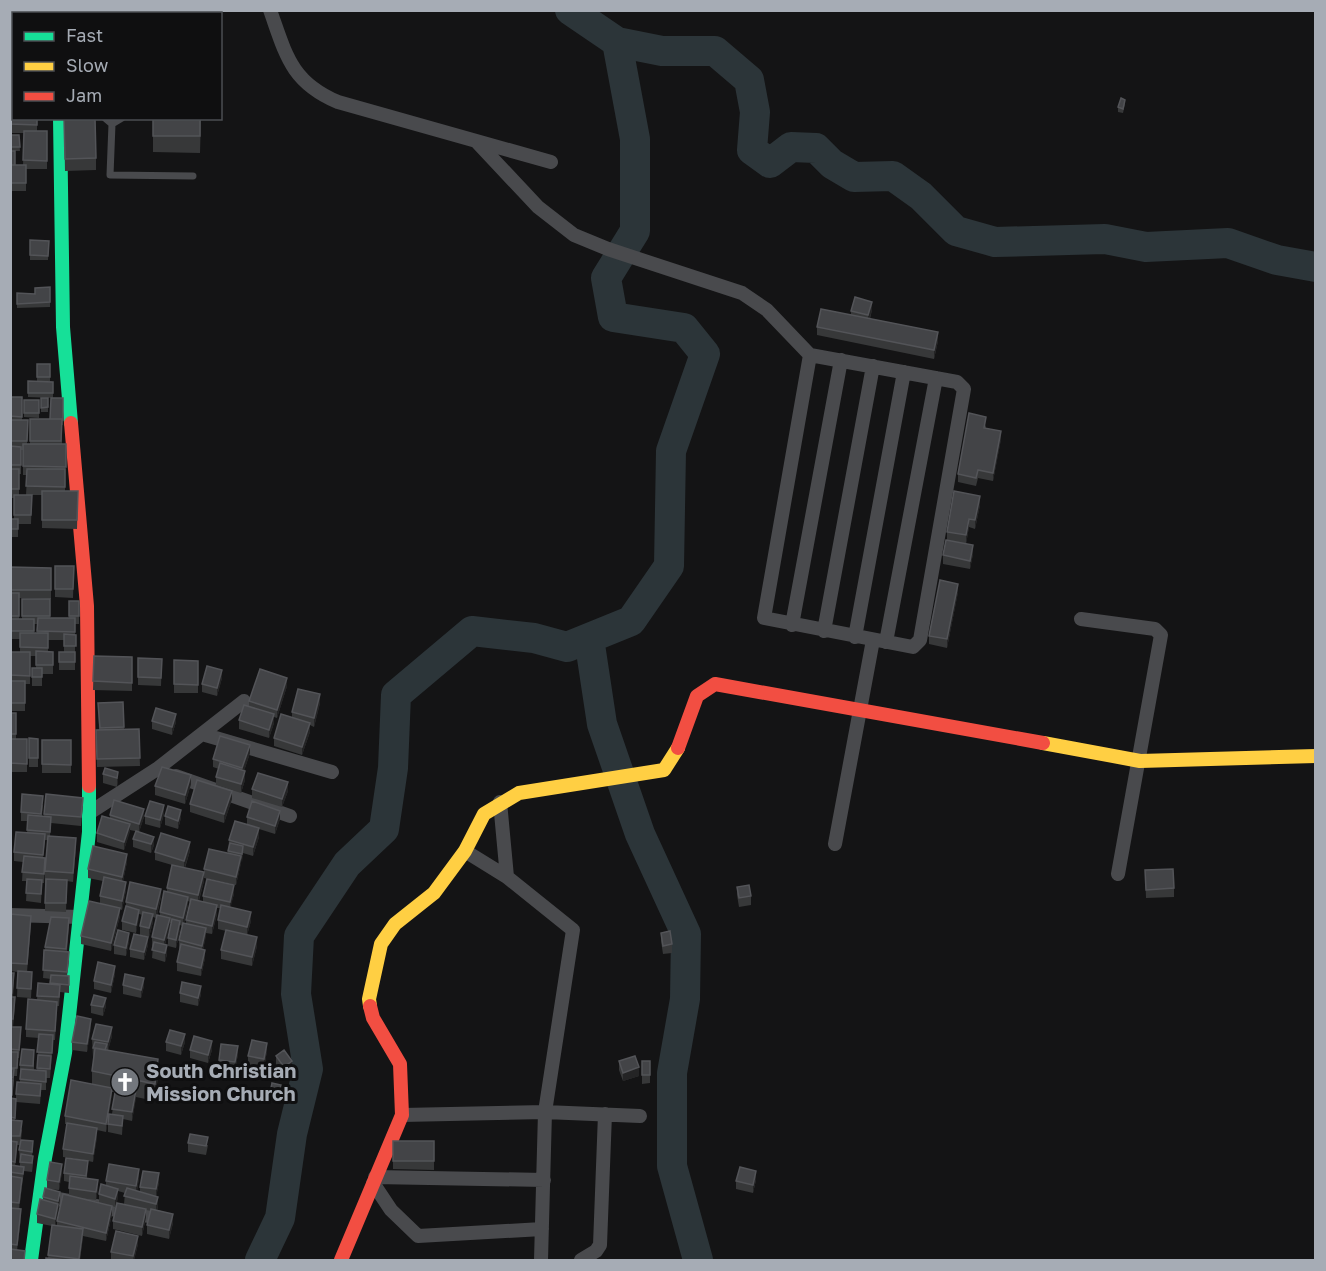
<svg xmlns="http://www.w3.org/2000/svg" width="1326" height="1271" font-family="'Golos Text',sans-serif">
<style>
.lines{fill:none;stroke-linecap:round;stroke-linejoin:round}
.river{stroke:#2c3539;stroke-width:30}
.lane{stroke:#494a4d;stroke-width:7}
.street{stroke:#494a4d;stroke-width:14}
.fast{stroke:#16e098;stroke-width:14}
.slow{stroke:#ffcf43;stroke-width:14}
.jam{stroke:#f24e42;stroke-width:14}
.wall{fill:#373839;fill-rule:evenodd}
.shaded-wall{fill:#242425}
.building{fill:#434447;stroke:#535458;stroke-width:1.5}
.labels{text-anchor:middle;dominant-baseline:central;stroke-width:6;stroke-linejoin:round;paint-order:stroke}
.poi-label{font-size:20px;font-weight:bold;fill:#a6acb5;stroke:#0f0f10;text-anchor:start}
</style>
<rect width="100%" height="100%" fill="#141415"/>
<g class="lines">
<path class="river" d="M617,42L662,51H715L749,80L755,112L752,150L770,163L791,147L816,148L832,164L854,177L893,176L921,196L956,231L995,242L1105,239L1146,247L1228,243L1277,260L1316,267
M589,638L602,724L640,834L686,934L685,999L672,1073V1166L698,1260
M260,1260L280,1218L292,1134L308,1069L296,994L299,936L347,864L384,829L393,768L396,695L472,631L534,638L567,647L631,621L669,566L671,451L705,354L684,328L613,317L606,278L635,231V139L617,42L570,10"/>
<path class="lane" d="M105,118L112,124L122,118
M112,124L110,175L193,176"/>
<path class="street" d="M54,10V14
M270,10C286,55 291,82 338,102L551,162
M10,96H14
M476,141L538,207L574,235L608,249L742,293L767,310L810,355
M810,355L957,382L964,389L920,640L913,647L764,618Z
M1081,619L1155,629L1161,635L1118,874
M792,625L841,360
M824,631L873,366
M855,637L904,372
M886,642L936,378
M202,734L332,772
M176,776L290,816
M500,802L507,877
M89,813L157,769L244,701
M835,844L873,640
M465,851L507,877L573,930L545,1112L541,1260
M10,915L80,917
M402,1115L545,1112L640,1116
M375,1177L544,1180
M373,1183L391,1210L418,1236L542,1229
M42,1196L160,1218
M581,1260L596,1251L600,1245L605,1114"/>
<path class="fast" d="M60,118L63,327L71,423
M31,1260L45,1158L65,1053L89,832V786"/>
<path class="slow" d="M1043,743L1140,761L1316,756
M370,1006L369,999L381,944L395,924L434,893L465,851L484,814L519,793L664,770L678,748"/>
<path class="jam" d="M71,423L87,606L89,786
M678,748L697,696L715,684L1043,743
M341,1260L402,1115L400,1064L373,1018L370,1006"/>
</g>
<path class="wall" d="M10,104L37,118V131H47V169H26V191H10V151L15,165H23L24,133H10Z
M1125,104L1123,113L1118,112V107Z
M64,118L96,158V170L65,171Z
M153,118H201L200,153L153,152Z
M10,135H19L20,151H10Z
M30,240L49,241L48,260H30Z
M50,287V307L17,308V293L35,294Z
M872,310L870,319L938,341L934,359L817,335V327L851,315V311Z
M37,364H50V381H37Z
M28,381L53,382V398L28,397Z
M10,397H22V420H28L27,444H30V419H50L63,398V425H62V444H66L65,491H78L77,529L42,528V495H32L31,524H18V537H10V519H14V498H10ZM21,450H23V475H27L26,495H19V474H21Z
M41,398H48V412H41Z
M24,400H39V418L24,417Z
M986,425V428L1001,439L993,481L978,478L976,486L958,482V474Z
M980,505L975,529L969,527L966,544L947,540V532Z
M973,554L970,569L943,564V555Z
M55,566H74L73,598L55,597Z
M10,567L51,568V599L19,598V619H22V599H50V618H69V601H79V624H75V670H59V652H64V640H48V651L53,652V674H42V686H32V668H36V656H30V684H25V711H10V652H20V639H11ZM34,624H37V633H34Z
M958,592L947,648L929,644V636Z
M94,656L132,657V691L93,690Z
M138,658L162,659L161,686L138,685Z
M174,660L198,661V693H174Z
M222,678L217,696L202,692V684Z
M287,686L277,718L274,717V723L269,738L239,729V720L249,706V701Z
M123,702L124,729H139L140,766L97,767L96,730H99L98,703Z
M320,703L314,727L310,725V732L302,755L274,746V738L292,717V712Z
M10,713H16V739H27V772H10Z
M152,721L176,722L172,735L152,729Z
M29,738L38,739V767H29Z
M42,740H71V773H42Z
M250,753L244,771L245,780L241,793L216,785V777L219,769L213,767V759Z
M118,772V780L117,787L103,783V774Z
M191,784L185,804L155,795V786Z
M252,789L288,791L282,807L252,798Z
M46,794L83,806L81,826L51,823L50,836L76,847L73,882L67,881L66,912L45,911V871L48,840H45L43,858L45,867L44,883H42L41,903L26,901L27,881H22L23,862L14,861V852L27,833L28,821H21V812L43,805L42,816L44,817Z
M232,799L224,823L190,812V804Z
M164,814L160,828L145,824V816Z
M110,815L144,817L139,832L130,830L124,850L97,842V833L110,818Z
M165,816L181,818L178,829L165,825Z
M247,817L280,819L275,834L259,829V837L253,856L243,853L236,885L204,878V869L228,853L229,840L247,824Z
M133,839L154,845L151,853L133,847Z
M190,851L185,868L204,881L199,901L203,902V896L234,894L230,907L251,921L247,935L257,946L252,966L221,959V950L226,931L218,929V920L221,908H217V914L212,934L206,933L203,950L205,958L201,976L177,971V962L180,949H179V940L182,926L180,925V930L176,948L168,946V938L171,923H170L165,945L167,954L165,962L152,958L153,946H152V937L156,918L153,917V922L149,937L140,935V926L143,915L139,914L136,933L122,930V921L126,908V902L161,897L157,915H160V912L167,892V888L172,865L155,860V852ZM188,901L190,902L186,920V924L184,923L188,906Z
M127,862L123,881L126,890L122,910L120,909V916L111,951L81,944V936L100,903V896L103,881L88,878V869Z
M1145,870L1174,888V897L1146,898Z
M737,887L751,896V905L739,907L737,895Z
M10,914L31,924L27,972L32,980L31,998L17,997L18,972L10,971Z
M69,926L67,952L69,961L67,976L69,985V993L60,992L59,1006H57L55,1040H53L50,1078H46V1090H41L40,1104L16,1102L15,1121L22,1130L21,1140L33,1150L32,1156L33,1164L32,1172L24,1171L19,1209L21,1218L17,1250L10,1260V973L14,982L13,997L15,1006L13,1027L21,1036L19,1058H18L17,1076H14L12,1099H16V1094L20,1082V1065L34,1058V1070H37L39,1038L26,1037V1029L37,1000L38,983L50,984L51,979L43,978L45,947ZM17,1145H20L19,1150L20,1166H15Z
M661,933L672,944V953L663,954L661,941Z
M129,941L126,956L114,954V945Z
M148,945L144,960L130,957V949Z
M115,974L111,993L94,989V981Z
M123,985L144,986L141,998L123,994Z
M180,993L201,994L198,1006L180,1002Z
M91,1005L106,1006L103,1016L91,1013Z
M91,1027L87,1052L72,1050V1042Z
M112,1036L108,1050L158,1076L155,1101L136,1097L132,1121L123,1119L122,1135L108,1132V1124L112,1114L115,1092H112L106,1132L97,1130V1137L93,1162L88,1161L87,1178L98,1189L96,1200L80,1198L99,1202V1194L106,1186V1181L139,1178L137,1191L140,1192V1187L159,1182L156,1197L158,1206L157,1211L173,1223L169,1239L147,1234V1225L151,1211L146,1210V1217L142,1236L113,1229V1221L115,1207L112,1206V1214L106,1241L83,1236L80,1260H46L48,1258L52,1226L37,1223V1214L43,1200V1197L60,1200L55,1226H57V1221L69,1195V1182L64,1181V1173L83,1160L63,1157V1149L67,1124H65V1116L92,1084V1071L94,1057H93L92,1039ZM118,1191L125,1193L124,1204L117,1203Z
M166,1042H185L181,1055L166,1051Z
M190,1050H212L208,1063L190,1058Z
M267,1051L264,1068L248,1065V1056Z
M238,1054L235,1070L219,1068V1060Z
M276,1056L292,1069L284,1076L276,1065Z
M619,1061L639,1076L623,1081L619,1070Z
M642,1061H650V1083L642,1084Z
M270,1093L281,1094L279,1103L270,1101Z
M393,1141H434V1170L393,1169Z
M188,1143L208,1145L206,1155L188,1152Z
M62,1172L59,1190L47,1189V1180Z
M756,1180L753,1193L736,1189V1181Z
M138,1244L134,1260H111V1252Z"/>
<path class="shaded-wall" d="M872,302V310L868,323V315Z
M938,332V341L934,359V350Z
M1001,431V439L993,481V473Z
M980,496V505L975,529V520Z
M969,519V527L966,544V535Z
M973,545V554L970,569V561Z
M958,584V592L947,648V639Z
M222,670V678L217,696V688Z
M287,678V686L277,718V710Z
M320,694V703L314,727V718Z
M176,714V722L172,735V727Z
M274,714V723L269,738V730Z
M310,723V732L302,755V747Z
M250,745V753L242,777V768Z
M245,771V780L241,793V784Z
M118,772V780L117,787V778Z
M191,775V784L185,804V795Z
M288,782V791L282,807V799Z
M232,791V799L224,823V814Z
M164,805V814L160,828V820Z
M144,809V817L139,832V824Z
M181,810V818L178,829V821Z
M280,811V819L275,834V826Z
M130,824V832L124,850V842Z
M259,828V837L253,856V847Z
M154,837V845L151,853V844Z
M76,838V847L73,882V873Z
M190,842V851L184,869V861Z
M243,846V854L242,863V854Z
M127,854V862L122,886V877Z
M241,856V864L236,885V877Z
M204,872V881L198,903V895Z
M126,882V890L122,910V901Z
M234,885V894L230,910V902Z
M161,889V897L156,918V909Z
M188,897V906L183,926V918Z
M217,905V914L212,934V926Z
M120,908V916L111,951V943Z
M139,910V918L136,933V925Z
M251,912V921L247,936V927Z
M153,914V922L149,937V928Z
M170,918V926L164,948V940Z
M180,921V930L176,948V940Z
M206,928V937L202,954V946Z
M129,933V941L126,956V948Z
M148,937V945L144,960V952Z
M257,937V946L252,966V957Z
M167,945V954L165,962V953Z
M205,950V958L201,976V968Z
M115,966V974L111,993V985Z
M144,978V986L141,998V990Z
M201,986V994L198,1006V998Z
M106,998V1006L103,1016V1007Z
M91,1019V1027L87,1052V1044Z
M112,1027V1036L108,1051V1042Z
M185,1034V1042L181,1055V1046Z
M212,1041V1050L208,1063V1055Z
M267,1043V1051L264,1068V1059Z
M238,1046V1054L235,1070V1062Z
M158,1059V1076L155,1101V1084Z
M292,1061V1069L284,1076V1067Z
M639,1067V1076L623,1081V1073Z
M112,1088V1096L106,1132V1124Z
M136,1090V1098L132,1121V1112Z
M97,1128V1137L93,1162V1154Z
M17,1142V1150L15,1170V1162Z
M62,1164V1172L59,1190V1182Z
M139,1169V1178L136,1195V1186Z
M756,1171V1180L753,1193V1185Z
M159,1173V1182L156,1198V1189Z
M22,1178V1187L19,1212V1203Z
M98,1180V1189L96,1200V1192Z
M118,1189V1198L115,1207V1199Z
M60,1192V1200L55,1227V1219Z
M158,1197V1206L156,1213V1204Z
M112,1206V1214L106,1241V1233Z
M21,1209V1218L17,1253V1245Z
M146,1209V1217L142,1236V1227Z
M173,1214V1223L169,1239V1230Z
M83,1229V1238L80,1260H79Z
M138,1236V1244L134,1260H133Z"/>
<path class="building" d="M22,10H52V14H22Z
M1121,98L1125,100L1123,109L1118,107Z
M10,104H14V118H37V125L10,124Z
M64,118H95L96,158L65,159Z
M153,118H200V136H153Z
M24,131H47V161L23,160Z
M10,135H19L20,147H10Z
M10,151H15V165H10Z
M10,165H26V183H10Z
M30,240L49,241L48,256L30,255Z
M50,287V302L17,304V293L35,294V288Z
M855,297L872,302L868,315L851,311Z
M821,309L938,332L934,350L817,327Z
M37,364H50V377H37Z
M28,381L53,382V393H28Z
M10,397H22V417L10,416Z
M41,398H48V407L41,408Z
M51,398H63V420H62V419H50Z
M24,400H39V413H24Z
M969,413L986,417L984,428L1001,431L993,473L978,470L976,478L958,474Z
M30,419H62L61,441H30Z
M10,420H28L27,441H10Z
M23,444H66V467L23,466Z
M10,446L21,447V465H10Z
M10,469H19V489H10Z
M27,469H65V487L26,486Z
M42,491H78L77,520H42Z
M954,491L980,496L975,520L969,519L966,535L947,532Z
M14,495H32L31,515H14Z
M10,519H18V529H10Z
M946,540L973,545L970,561L943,555Z
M55,566H74L73,589H55Z
M10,567L51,568V590H10Z
M940,580L958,584L947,639L929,636Z
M10,593H19V616H10Z
M22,599H50V616H22Z
M69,601H79V616H69Z
M38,618H75V632L37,631Z
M11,619H34V631H11Z
M20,633H48V648L20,647Z
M64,634L76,635V646H64Z
M36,651L53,652V665H36Z
M10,652H30V676L10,675Z
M59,652H75V662H59Z
M94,656L132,657V683L93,681Z
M138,658L162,659L161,678L138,677Z
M174,660L198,661V685L174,684Z
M207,666L222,670L217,688L202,684Z
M32,668H42V677H32Z
M260,669L287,678L277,710L249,701Z
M10,681H25V703H10Z
M298,689L320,694L314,718L292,712Z
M123,702L124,727L100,728L98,703Z
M244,705L274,714L269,730L239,720Z
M156,708L176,714L172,727L152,721Z
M10,713H16V734H10Z
M281,714L310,723L302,747L274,738Z
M139,729L140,758L97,759L96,730Z
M220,736L250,745L242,768L213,759Z
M29,738L38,739V758H29Z
M10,739H27V764L10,763Z
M42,740H71V765L42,764Z
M220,763L245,771L241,784L216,777Z
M162,767L191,775L185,795L155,786Z
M105,768L118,772L117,778L103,774Z
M258,773L288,782L282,799L252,789Z
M197,780L232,791L224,814L190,804Z
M22,794L43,796L41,814L21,812Z
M46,794L83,798L81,817L44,814Z
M114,800L144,809L139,824L110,815Z
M150,801L164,805L160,820L145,816Z
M252,801L280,811L275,826L247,817Z
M168,806L181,810L178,821L165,816Z
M28,815L51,817L50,832L27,830Z
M102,816L130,824L124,842L97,833Z
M235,821L259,828L253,847L229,840Z
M136,831L154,837L151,844L133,839Z
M16,832L45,834L43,855L14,852Z
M161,833L190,842L184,861L155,852Z
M48,836L76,838L73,873L45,871Z
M230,843L243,846L242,854L228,851Z
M93,846L127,854L122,877L88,869Z
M209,849L241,856L236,877L204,869Z
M24,856L45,858L44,874L22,872Z
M172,865L204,872L198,895L167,888Z
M1173,869L1174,888L1146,890L1145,870Z
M104,877L126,882L122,901L100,896Z
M27,879L42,880L41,894L26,893Z
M46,879L67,880L66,903H45Z
M207,879L234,885L230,902L203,896Z
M130,882L161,889L156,909L126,902Z
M749,885L751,896L739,898L737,887Z
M164,891L188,897L183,918L160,912Z
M191,899L217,905L212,926L186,920Z
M89,901L120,908L111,943L81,936Z
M221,905L251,912L247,927L218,920Z
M126,906L139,910L136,925L122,921Z
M143,912L153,914L149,928L140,926Z
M10,914L31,916L27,964L10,963Z
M157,915L170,918L164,940L152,937Z
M51,917L69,918L66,949L45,947Z
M172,919L180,921L176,940L168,938Z
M183,923L206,928L202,946L179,940Z
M118,930L129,933L126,948L114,945Z
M226,930L257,937L252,957L221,950Z
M670,931L672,944L663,946L661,933Z
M134,934L148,937L144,952L130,949Z
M154,942L167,945L165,953L152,950Z
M181,944L205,950L201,968L177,962Z
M44,950L69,952L67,972L43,970Z
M98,962L115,966L111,985L94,981Z
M18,971L32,972L31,989L17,988Z
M10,973H14L12,993H10Z
M125,974L144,978L141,990L123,985Z
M51,975L69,976V985L50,983Z
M182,982L201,986L198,998L180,993Z
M38,983L60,985L59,997L37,996Z
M94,995L106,998L103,1007L91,1005Z
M10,997H15L13,1019H10Z
M28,999L57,1002L55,1031L26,1029Z
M77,1016L91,1019L87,1044L72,1042Z
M96,1024L112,1027L108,1042L92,1039Z
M10,1027H21L19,1050L10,1049Z
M170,1030L185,1034L181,1046L166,1042Z
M39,1034L53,1035L52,1053L37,1052Z
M194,1036L212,1041L208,1055L190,1050Z
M252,1040L267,1043L264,1059L248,1056Z
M95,1042L107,1044L105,1050L93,1048Z
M221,1044L238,1046L235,1062L219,1060Z
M95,1048L158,1059L155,1084L92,1071Z
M22,1049L34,1050L33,1066L20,1065Z
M284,1050L292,1061L284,1067L276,1056Z
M10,1052H18L17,1068H10Z
M38,1055L51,1056L50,1069L37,1068Z
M635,1056L639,1067L623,1073L619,1061Z
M642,1061H650V1075H642Z
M10,1069H14L13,1078L10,1077Z
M21,1069L46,1071V1082L20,1079Z
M10,1080H13L12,1095H10Z
M71,1080L112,1088L106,1124L65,1116Z
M17,1082L41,1084L40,1096L16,1094Z
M272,1083L281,1085L279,1094L270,1093Z
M116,1087L136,1090L132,1112L112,1109Z
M10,1098L16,1099L15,1118L10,1117Z
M109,1114L123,1116L122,1126L108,1124Z
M10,1120L22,1121L20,1136H10Z
M67,1123L97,1128L93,1154L63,1149Z
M190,1134L208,1137L206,1146L188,1143Z
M21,1140L33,1141L32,1152L19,1150Z
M10,1141L17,1142L15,1162L10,1161Z
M393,1141H434V1161H393Z
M21,1154L33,1156L32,1163L20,1162Z
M66,1158L88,1161L86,1176L64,1173Z
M50,1162L62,1164L59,1182L47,1180Z
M109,1164L139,1169L136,1186L106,1181Z
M10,1165L24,1167L23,1174L10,1172Z
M740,1167L756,1171L753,1185L736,1181Z
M143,1171L159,1173L156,1189L140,1187Z
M10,1176L22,1178L19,1203L10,1202Z
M70,1176L98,1180L96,1192L69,1188Z
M101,1184L118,1189L115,1199L99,1194Z
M45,1188L60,1192L58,1201L43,1197Z
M127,1188L158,1197L156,1204L124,1196Z
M63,1194L112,1206L106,1233L57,1221Z
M40,1199L58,1204L55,1219L37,1214Z
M117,1203L146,1209L142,1227L113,1221Z
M10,1208L21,1209L17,1245L10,1244Z
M151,1209L173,1214L169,1230L147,1225Z
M52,1225L83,1229L79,1259L48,1255Z
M116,1231L138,1236L133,1256L111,1252Z
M10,1249L25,1251L24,1260H10Z
M46,1258L65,1260H46Z"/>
<defs>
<g id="church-disc" transform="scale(1.5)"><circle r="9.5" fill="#73777d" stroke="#0f0f10"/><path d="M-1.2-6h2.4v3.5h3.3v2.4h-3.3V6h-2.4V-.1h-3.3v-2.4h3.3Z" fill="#fff"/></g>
</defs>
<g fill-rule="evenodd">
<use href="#church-disc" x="125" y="1082"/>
</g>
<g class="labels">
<g class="poi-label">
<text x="146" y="1070">South Christian<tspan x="146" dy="23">Mission Church</tspan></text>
</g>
</g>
<rect width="1326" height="1271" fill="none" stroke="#a6acb5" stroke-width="24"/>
<rect x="12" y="12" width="210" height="108" fill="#0f0f10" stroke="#4b4e52" stroke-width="1.5"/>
<rect x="24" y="32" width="30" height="9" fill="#16e098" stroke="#4b4e52" stroke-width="1.5"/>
<text x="66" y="42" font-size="18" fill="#a6acb5">Fast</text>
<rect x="24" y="62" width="30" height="9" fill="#ffcf43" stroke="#4b4e52" stroke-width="1.5"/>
<text x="66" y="72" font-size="18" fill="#a6acb5">Slow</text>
<rect x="24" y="92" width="30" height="9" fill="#f24e42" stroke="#4b4e52" stroke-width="1.5"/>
<text x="66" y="102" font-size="18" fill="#a6acb5">Jam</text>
</svg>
